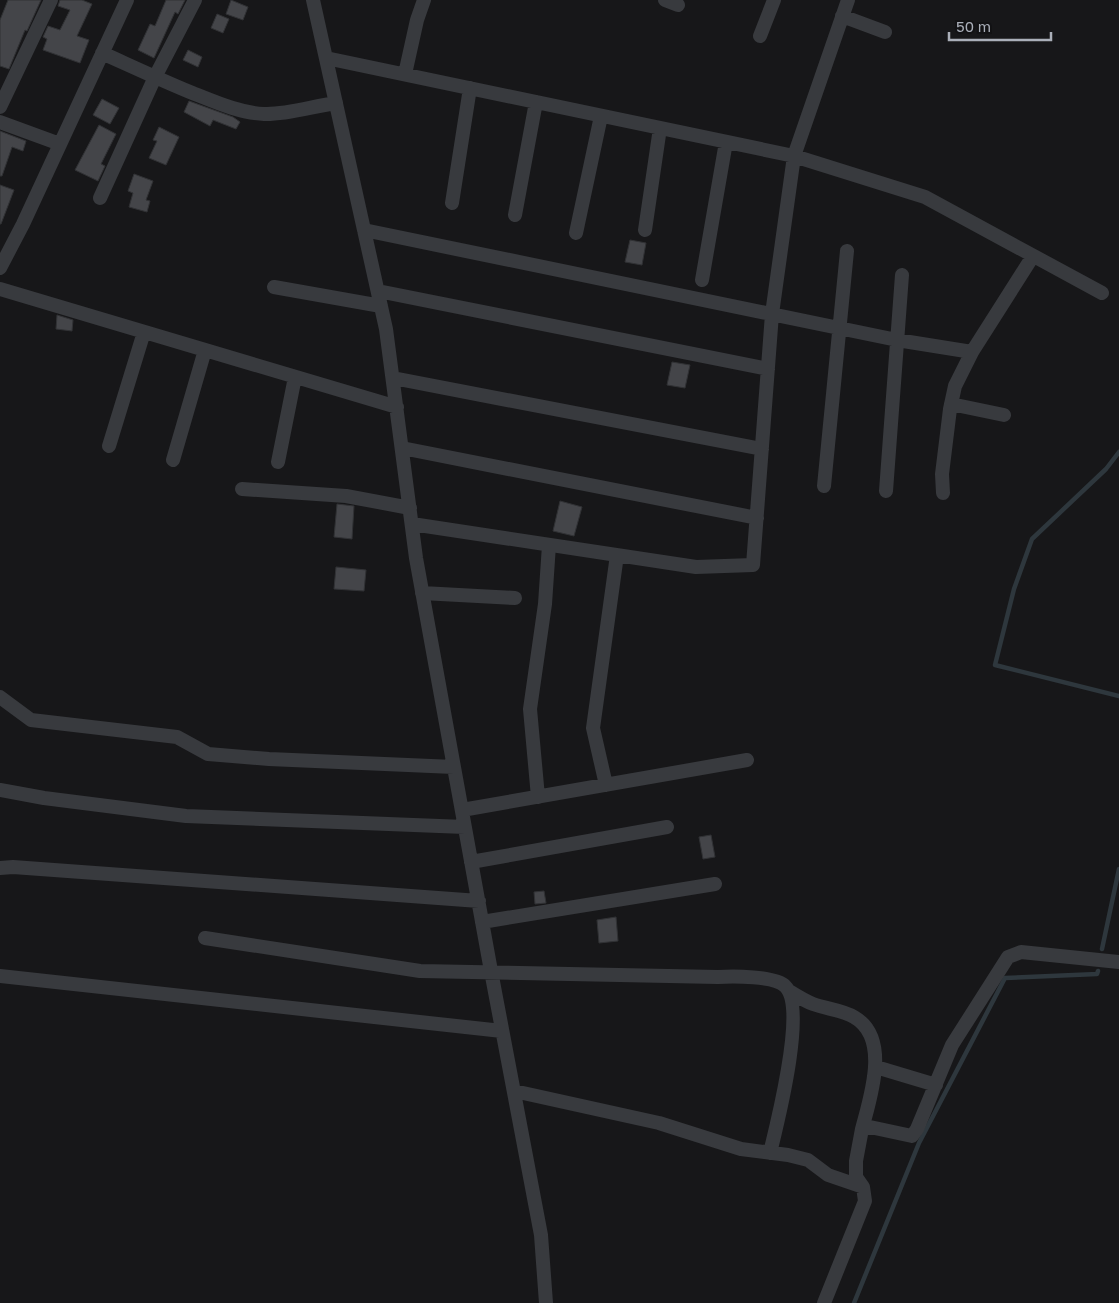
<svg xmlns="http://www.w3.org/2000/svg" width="1119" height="1303" font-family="'Golos Text',sans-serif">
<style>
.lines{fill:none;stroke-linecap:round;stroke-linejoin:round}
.stream{stroke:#2e373d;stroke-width:4.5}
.building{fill:#444549;stroke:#313235}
.minor{stroke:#383a3e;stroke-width:14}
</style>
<rect width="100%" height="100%" fill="#171719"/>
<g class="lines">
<path class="stream" d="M1119,452L1106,469L1032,539L1014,589L995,665L1119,696
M1102,949L1119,869
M854,1303L919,1143L1005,978L1097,974L1098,971"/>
</g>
<path class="building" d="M8,0H41L27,31L25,30L9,69L0,66V20Z
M60,0H82L92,4L77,36L89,40L80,63L43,50L47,39L43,37L48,26L60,30L70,10L58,6Z
M166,0H185L178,14L175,12L154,58L138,50L150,24L155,26Z
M231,0L248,7L243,20L226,14Z
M217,14L229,19L223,33L211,28Z
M188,50L202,57L198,67L183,60Z
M102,99L119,108L110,124L93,115Z
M189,101L233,117L240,122L236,129L213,120L210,126L184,112Z
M99,125L116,134L101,164L105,166L98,181L75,170Z
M159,127L179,137L166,165L149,158L157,141L153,140Z
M0,131L26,141L23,151L12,147L2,176H0Z
M134,174L153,181L146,200L150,201L147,212L129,207L133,193L128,191Z
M0,185L14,190L1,224H0Z
M630,240L646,243L642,265L625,262Z
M57,315L73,320L72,331L56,329Z
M672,362L690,365L685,388L667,385Z
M560,501L582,507L574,536L553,531Z
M337,504L354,506L352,539L334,537Z
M336,567L366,570L364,591L334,589Z
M711,835L715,857L703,859L699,837Z
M544,891L546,903L535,904L534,892Z
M616,917L618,941L599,943L597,920Z"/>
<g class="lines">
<path class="minor" d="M313,0L386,329L416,558L491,971L541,1235L546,1303
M665,0L678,5
M842,16L885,32
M760,36L774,0
M102,53C131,66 161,80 190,92C213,101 239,113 264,114C286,115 314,106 336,103
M326,58L794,156L925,197L1102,293
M405,74L417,20L424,0
M0,107L51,0
M0,122L60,144
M100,198L155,77L195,0
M452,203L470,88
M515,215L536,102
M364,230L897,340L972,352
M645,230L660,128
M576,233L601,116
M0,268L23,224L127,0
M702,280L726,142
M274,287L381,306
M0,289L397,407
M378,291L768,369
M393,378L762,449
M951,404L1004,415
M109,446L144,332
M402,448L757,518
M173,460L205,350
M278,462L295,377
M824,486L847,251
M242,489L346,496L410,508
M886,491L902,275
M943,493L942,474L950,409L955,386L972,352L1033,256
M412,524L696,567L753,565L772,314L794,156L848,0
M422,593L515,598
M0,697L31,720L177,737L208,754L269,759L454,767
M606,785L593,728L617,555
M0,790L44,798L186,816L465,827
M538,797L530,709L545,604L549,545
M462,810L747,760
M471,862L667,827
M0,868L13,867L479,901
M482,922L715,884
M205,938L420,971L718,977C733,976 775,976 785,986C807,1007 777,1124 770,1153
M0,976L502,1031
M789,991C797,996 805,1001 813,1004C827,1009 842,1010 854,1017C891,1038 870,1098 862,1129
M876,1067L936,1085
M514,1091L659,1123L741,1149L788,1155L808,1160L828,1175L863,1187
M824,1303L865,1201L863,1187L856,1177V1161L862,1129L870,1127L912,1136L917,1129L952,1045L1008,957L1021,952L1119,962"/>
</g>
<path d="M949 32v8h102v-8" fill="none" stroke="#aaafb9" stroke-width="2.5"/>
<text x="956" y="32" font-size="15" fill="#aaafb9" stroke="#121214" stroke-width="4" paint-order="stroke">50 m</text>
</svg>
